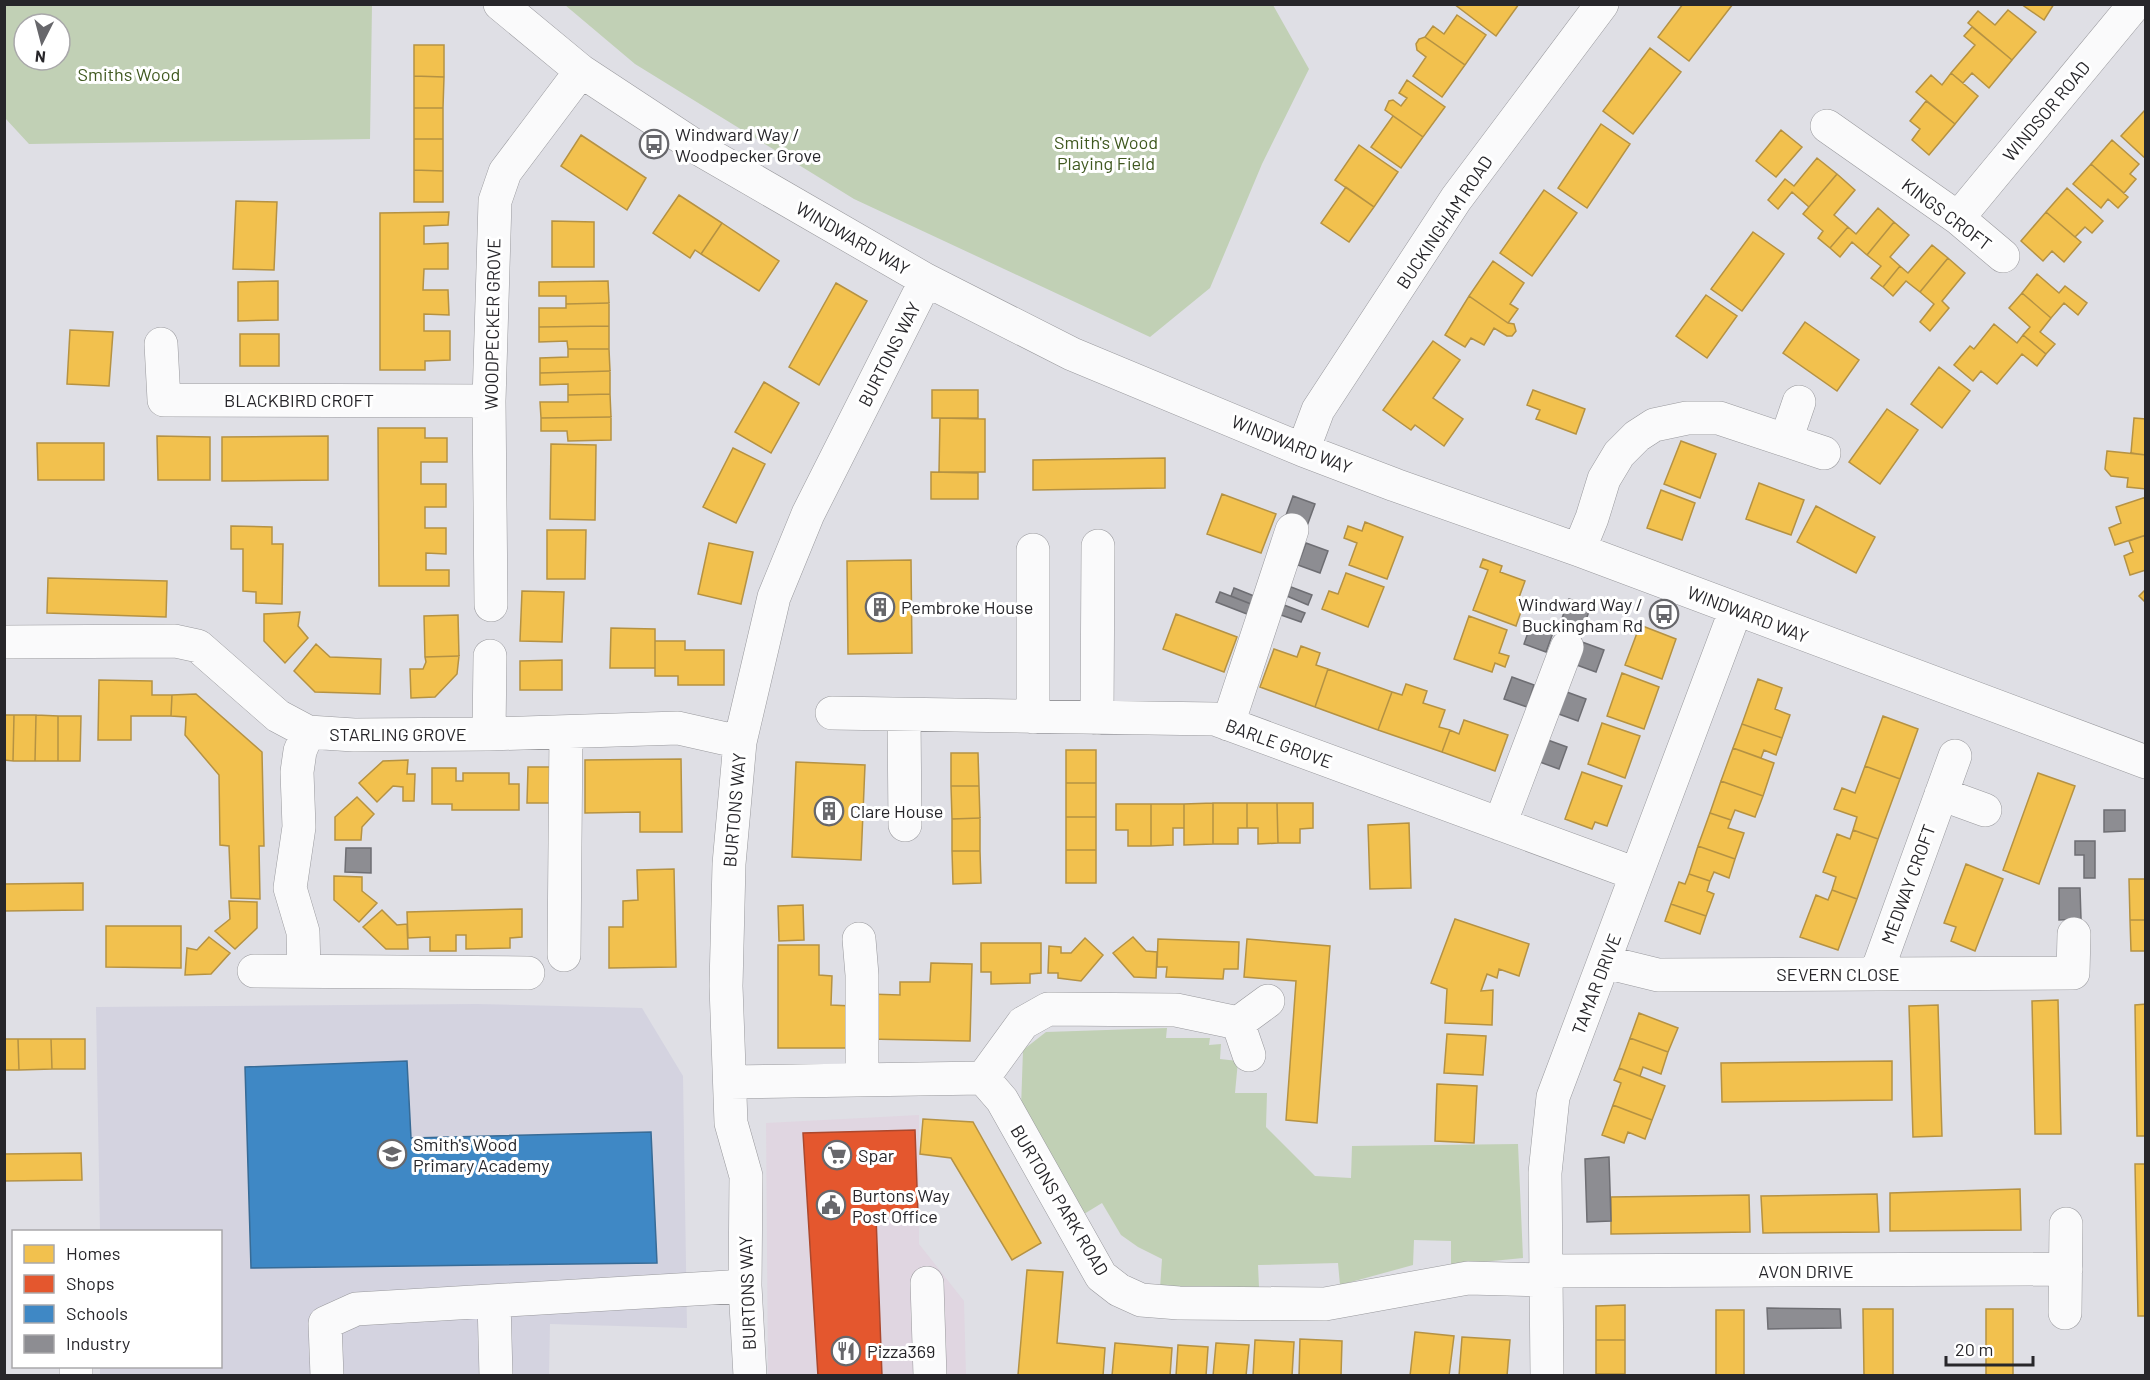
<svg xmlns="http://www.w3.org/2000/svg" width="2150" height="1380" font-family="Barlow,sans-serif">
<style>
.commercial{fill:#e0d6e1}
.built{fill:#d4d3e0}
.green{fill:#c1d0b5;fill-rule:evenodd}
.homes{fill:#f2c14e;stroke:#b59243;stroke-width:1.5}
.shops{fill:#e4572e;stroke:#ab482d;stroke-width:1.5}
.schools{fill:#3f88c5;stroke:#386b96;stroke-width:1.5}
.industry{fill:#8d8d92;stroke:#6e6e73;stroke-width:1.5}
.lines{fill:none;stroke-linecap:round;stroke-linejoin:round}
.minor-casing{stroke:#99999d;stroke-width:34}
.minor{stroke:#fafafb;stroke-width:33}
.labels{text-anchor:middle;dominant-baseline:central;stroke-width:6;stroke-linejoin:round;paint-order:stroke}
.park-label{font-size:18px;fill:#3f581f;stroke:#fff}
.street-label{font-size:18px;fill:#27262a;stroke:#fff}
.poi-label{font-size:18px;fill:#27262a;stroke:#fff;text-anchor:start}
</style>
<rect width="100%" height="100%" fill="#dfdfe5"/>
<path class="commercial" d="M919,1115V1244L964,1301L966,1375H768L766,1123Z"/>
<path class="built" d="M477,1004L642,1008L683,1076L687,1328L550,1324L549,1375H100V1367L220,1366V1232L100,1231L96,1007Z"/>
<path class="green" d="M5,4L372,5L370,139L29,144L5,118ZM24,24H60V60H24Z
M565,5H1273L1309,69L1262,164L1210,288L1150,337L854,199L635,64Z
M1167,1028L1166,1038H1210L1209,1045L1221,1044L1220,1059L1238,1061L1235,1093H1267L1266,1127L1315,1176L1351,1178L1352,1146L1518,1144L1523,1258L1451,1265V1241L1414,1240L1413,1265L1340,1285L1338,1263L1258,1265L1259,1287L1160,1289L1162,1259L1138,1247L1121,1235L1102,1203L1084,1214L1021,1108L1023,1050L1046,1032Z"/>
<path class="homes" d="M1454,4H1519L1496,36Z
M1683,4H1733L1689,61L1658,37Z
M2021,4H2054L2044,20Z
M2008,10L2036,32L2012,60L1968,23L1978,11L1995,25Z
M1457,15L1486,35L1465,65L1425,37L1433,26L1444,34Z
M1972,27L2012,60L1989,88L1972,73L1963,83L1951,73L1975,45L1964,36Z
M1425,37L1465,65L1442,97L1413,76L1426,57L1417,50L1416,44L1419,39Z
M414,45H444V77L414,76Z
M1650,48L1681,72L1633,134L1603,111Z
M1951,73L1978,96L1955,124L1916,92L1931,75L1942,85Z
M414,76L444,77L443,108H414Z
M1407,80L1445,107L1423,137L1385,110L1389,101L1393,100L1401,106L1407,98L1399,93Z
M1926,101L1955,124L1929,155L1912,140L1920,129L1910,121Z
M414,108H443V139H414Z
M2146,109V159L2121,136Z
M1393,116L1423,137L1401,168L1371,147Z
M1601,124L1630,144L1587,208L1558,188Z
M1781,130L1802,147L1776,177L1756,161Z
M581,135L646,178L627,210L561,166Z
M414,139H443V171L414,170Z
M2112,140L2139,164L2130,174L2136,179L2124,193L2091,164Z
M1359,145L1398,172L1374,207L1335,180Z
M1817,158L1837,174L1809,207L1792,192L1778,209L1768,200L1785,179L1794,186Z
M2091,164L2128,197L2118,208L2108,199L2101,208L2073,184Z
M414,170L443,171V202H414Z
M1837,174L1855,190L1834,215L1848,227L1830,248L1818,238L1823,231L1803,214Z
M1346,187L1374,207L1349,242L1321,223Z
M2067,188L2103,221L2092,233L2085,227L2075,237L2046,212Z
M1544,190L1577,213L1532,276L1500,253Z
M679,195L722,223L701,254L695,250L690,258L653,233Z
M236,201L277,202L274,270L233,269Z
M1878,208L1894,222L1867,255L1852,242L1840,257L1830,248L1848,227L1856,234Z
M449,212L448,225L424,226V244L448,243V269H424L423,290H448L449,315L424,314V331H450V360L425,361V370H380V213Z
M2046,212L2081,242L2064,262L2052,251L2043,261L2021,241Z
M552,221L594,222V267H552Z
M1894,222L1909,235L1890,257L1900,266L1883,287L1871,278L1881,266L1867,255Z
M722,223L779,261L759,291L701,254Z
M1753,232L1784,254L1742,311L1711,289Z
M1932,245L1948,258L1920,292L1906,281L1893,296L1883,287L1900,266L1908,273Z
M1948,258L1965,273L1942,301L1949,308L1930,331L1920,322L1934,304L1920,292Z
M1493,261L1524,283L1510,304L1518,309L1508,323L1469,296Z
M2037,274L2059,293L2065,286L2087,303L2078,315L2064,303L2051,318L2022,293Z
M278,281V320L238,321V282Z
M608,281L609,303L566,304V296H539V282Z
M836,283L867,301L819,385L789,367Z
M2022,293L2051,318L2040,332L2055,344L2046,354L2023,335L2030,327L2009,308Z
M1706,295L1737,316L1707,358L1676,336Z
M1469,296L1508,323L1514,324L1516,331L1512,336H1507L1494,328L1484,345L1471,338L1465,347L1445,335Z
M609,303V326L539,327V308H566V304Z
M1805,322L1859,360L1837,391L1783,353Z
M1994,324L2017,343L2023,335L2046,354L2037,366L2022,354L1997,384L1981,371L1973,381L1954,365L1970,346L1974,349Z
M609,326V349H568L567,341L539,342V327Z
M70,330L113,332L109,386L67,384Z
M240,334H279V366H240Z
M1433,341L1460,360L1433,398L1463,419L1444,446L1415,425L1411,430L1383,410Z
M568,349H609L610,371L540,373V358L568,357Z
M1939,367L1970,391L1942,428L1911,404Z
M610,371V394L568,395V384L540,385V373Z
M764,382L799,403L771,453L735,432Z
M932,390H978V418H932Z
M1533,390L1585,409L1576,434L1536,419L1540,410L1527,405Z
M610,394L611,417L541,418L540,402H568V395Z
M1887,409L1918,430L1880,484L1849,462Z
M611,417V440L568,441L567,431H541V418Z
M940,418L985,419V472H939Z
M2134,418L2146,419V455L2131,453Z
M378,428H425V438H447V462H421V484H446V507H425V528H446V554L426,553V570H449V586H379Z
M157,436L210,437V480H158Z
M328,436V480L222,481V437Z
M1681,441L1716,454L1700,498L1664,484Z
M37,443H104V480H38Z
M551,444L596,445L595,520L550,519Z
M733,448L765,464L736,523L703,507Z
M2107,451L2146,455V489L2127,487L2128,478L2111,476L2105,469Z
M1165,458V488L1033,490V460Z
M931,472L978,473V499H931Z
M1759,483L1804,500L1791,535L1746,519Z
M1661,490L1695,503L1682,540L1647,528Z
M1222,494L1276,514L1261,553L1207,534Z
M2146,497V535L2115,545L2109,528L2121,523L2116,507Z
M1816,506L1875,537L1856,573L1797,542Z
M1365,522L1403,537L1387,579L1349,565L1357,543L1344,538L1348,526L1362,531Z
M231,526L272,527V544H283L282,604L256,603V592L243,591V549H231Z
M547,530H586L585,579H547Z
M2146,535V570L2130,575L2124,556L2133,552L2129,541Z
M709,543L753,552L741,604L698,594Z
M1483,559L1502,566L1500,572L1525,581L1517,603L1523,606L1516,626L1473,610L1488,570L1480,567Z
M911,560L912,653L848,654L847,561Z
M1346,573L1384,587L1368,627L1322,609L1329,591L1338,594Z
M48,578L167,581L166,617L47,613Z
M2146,589V603L2139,596Z
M522,591L564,592L562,642L520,641Z
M300,612L298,626L308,638L285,663L264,641V614Z
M1176,614L1237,637L1224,672L1163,649Z
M458,615L459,656L425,657L424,616Z
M1469,616L1507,630L1499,653L1509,656L1505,667L1495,663L1492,672L1454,659Z
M1640,625L1676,639L1662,679L1625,665Z
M611,628L655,629V668H610Z
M655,641H685V650H724V685H678V676H655Z
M316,644L330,657L381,659L380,694L315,692L294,671Z
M1301,646L1320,653L1316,665L1328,669L1315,707L1260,687L1274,649L1297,657Z
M459,656L457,674L435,697L411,698L410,669H423L426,662L425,657Z
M562,660V690H520V661Z
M1328,669L1392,692L1378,730L1315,707Z
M1622,673L1659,687L1644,729L1607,716Z
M1758,679L1782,688L1775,709L1790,715L1782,738L1742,724Z
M99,680L152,681V695H172L171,716H131V740H98Z
M1406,684L1427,691L1423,703L1445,710L1439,727L1450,730L1442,752L1378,730L1392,692L1402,695Z
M196,694L262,752L264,846H259L260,899L231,898L229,846L220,845L219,775L185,735L186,717L171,716L172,695Z
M4,715H14L13,761L4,760Z
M14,715H36L35,761H13Z
M36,715L58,716V761H35Z
M58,716H81L80,761H58Z
M1883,716L1918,729L1900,779L1865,766Z
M1464,720L1508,735L1495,771L1442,752L1450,730L1459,734Z
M1602,723L1640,736L1625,778L1588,764Z
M1742,724L1782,738L1776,755L1764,750L1761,758L1733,748Z
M1733,748L1774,763L1763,796L1721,781Z
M1066,750H1096V783H1066Z
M951,753H978L979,786H951Z
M681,759L682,832H640V812L585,813V760Z
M408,760L407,774H415L414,801H403V787L393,786L377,802L359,783L383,761Z
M796,762L865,765L861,860L792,857Z
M1865,766L1900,779L1878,839L1853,830L1857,817L1834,809L1842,788L1855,793Z
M528,767H555V803H527Z
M432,768H456V781H463V773H509V784H519V810H452V804H432Z
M1582,772L1622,786L1607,826L1595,822L1592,829L1565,819Z
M2038,773L2075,786L2039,884L2003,870Z
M1721,781L1763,796L1755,817L1735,810L1731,820L1710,813Z
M1066,783H1096V817H1066Z
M951,786H979L980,818L952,819Z
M357,797L374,814L362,827L361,840H335V817Z
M1213,803V844L1184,845V804Z
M1213,803H1247V828H1238V844H1213Z
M1247,803H1277L1278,843L1258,844V828H1247Z
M1277,803H1313V828L1300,829V843H1278Z
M1116,804H1151V846H1128V830H1116Z
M1151,804H1184V828H1173V845L1151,846Z
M1710,813L1731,820L1728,828L1744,833L1735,859L1698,846Z
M1066,817H1096V850H1066Z
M980,818V851H952V819Z
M1409,823L1411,888L1370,889L1368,825Z
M1853,830L1878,839L1857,899L1832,890L1836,877L1823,872L1837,834L1850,839Z
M1698,846L1735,859L1729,878L1714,872L1710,881L1689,874Z
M1066,850H1096V883H1066Z
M952,851H980L981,883L953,884Z
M1966,864L2003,879L1975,951L1951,941L1956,927L1944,923Z
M674,869L676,967L609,968V927H623V901L638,900L637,870Z
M1689,874L1710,881L1707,891L1714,894L1706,916L1671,904L1679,882L1685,884Z
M334,876L362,877V891L377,903L359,922L334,900Z
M2129,879H2146V920H2130Z
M83,883V910L4,911V884Z
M1832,890L1857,899L1838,950L1800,937L1816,895L1828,900Z
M229,901L257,902V928L235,949L215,931L230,919Z
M1671,904L1706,916L1700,934L1665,921Z
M803,905L804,940L779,941L778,906Z
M522,909V937L510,938V948L466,949V935H456V951H430V937L408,938L407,912Z
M382,910L397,925L407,924L408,949H386L363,927Z
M1455,919L1529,944L1519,976L1499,969L1497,978L1487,974L1481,991L1493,990L1492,1025L1445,1023L1447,989L1431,983Z
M2130,920H2146V951H2131Z
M106,926H181V968L106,967Z
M209,937L230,953L211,974L185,975L187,948L197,950Z
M1133,937L1146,951L1157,952L1156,978L1134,977L1113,953Z
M1085,938L1103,955L1081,981L1058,978V973H1048L1049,946L1061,947V953H1071Z
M1158,939L1239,942L1238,969H1224L1223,979L1166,977L1167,967H1157Z
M1247,939L1330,946L1317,1123L1286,1120L1296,981L1244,977Z
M981,943H1041V973L1030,974V983L991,984V972H981Z
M778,945H819V975L832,976L831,1005L852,1006L851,1048H778Z
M931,963L972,964L970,1041L868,1039L869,994L900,995V982H930Z
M2058,1000L2061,1134H2035L2032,1001Z
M2146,1004V1136H2137L2135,1005Z
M1938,1005L1942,1136L1913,1137L1909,1006Z
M1639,1013L1678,1028L1668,1052L1630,1038Z
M1447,1034L1486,1036L1483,1075L1444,1073Z
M1630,1038L1668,1052L1661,1074L1643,1067L1640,1076L1619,1068Z
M4,1039H18L19,1070H4Z
M18,1039H51L52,1069L19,1070Z
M51,1039H85V1069H52Z
M1892,1061V1100L1722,1102L1721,1063Z
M1619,1068L1665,1086L1652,1120L1613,1105L1621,1083L1614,1080Z
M1437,1084L1477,1086L1474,1143L1435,1141Z
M1613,1105L1652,1120L1645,1139L1628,1132L1624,1143L1602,1135Z
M923,1119L973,1122L1041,1243L1012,1260L951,1158L920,1154Z
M81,1153L82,1180L4,1181V1154Z
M2135,1164H2146V1316H2138Z
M2020,1189L2021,1230L1890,1231V1193Z
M1877,1194L1879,1232L1763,1233L1761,1196Z
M1749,1195L1750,1232L1611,1234V1197Z
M1027,1270L1063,1272L1057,1343L1105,1348L1103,1376L1018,1375Z
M1625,1305V1340H1596V1306Z
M1863,1309H1893V1376H1864Z
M1986,1309H2013V1376H1986Z
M1716,1310H1744V1376H1716Z
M1415,1332L1454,1336L1449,1376H1410Z
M1462,1337L1510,1340L1507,1376H1459Z
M1300,1339L1342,1341L1341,1376H1299Z
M1255,1340L1294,1342L1292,1376H1253Z
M1596,1340H1625V1374H1596Z
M1115,1343L1172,1348L1170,1376H1112Z
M1216,1343L1249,1345L1246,1376H1213Z
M1178,1345L1208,1347L1206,1376H1176Z
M1596,1374H1625V1376H1596Z"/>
<path class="shops" d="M915,1130L918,1215L876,1216L882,1376H818L803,1133Z"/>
<path class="schools" d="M407,1061L411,1138L651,1132L657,1263L251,1268L245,1067Z"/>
<path class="industry" d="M1293,496L1315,504L1307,526L1285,518Z
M1306,543L1328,551L1320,573L1298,565Z
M1291,587L1312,595L1308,605L1287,596Z
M1234,588L1254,596L1251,604L1231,596Z
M1220,592L1251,604L1247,614L1216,602Z
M1569,599L1591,606L1583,628L1561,621Z
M1284,605L1305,613L1301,622L1281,615Z
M1532,621L1554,630L1546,652L1524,644Z
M1582,642L1604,650L1596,672L1574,664Z
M1512,677L1534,685L1527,707L1504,699Z
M1564,691L1586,699L1578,721L1556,713Z
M1545,739L1567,747L1559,769L1537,761Z
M2104,810H2125V831L2104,832Z
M2075,841H2095V878H2084V855H2075Z
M346,848H371V873L345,872Z
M2059,888H2080L2081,919L2059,920Z
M1609,1157L1611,1221L1587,1222L1585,1159Z
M1767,1308L1840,1309L1841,1328L1768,1329Z"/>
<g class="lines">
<g class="minor-casing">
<path id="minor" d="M500,4L581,71L701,150L926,280L1072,354L1303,450L1395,485L1579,550L2146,762
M1827,126L1958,218L2003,256
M1958,218L2135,4
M161,344L164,400L489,401
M1786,440L1799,402
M1303,450L1318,410L1456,199L1602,4
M1033,550V717
M1579,550L1592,518L1604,479L1619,454L1637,436L1654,425L1687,418H1719L1824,453
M491,605L489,401L495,201L505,172L581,71
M4,642L175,641L198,646L278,716L308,732L354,735L489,734L678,728L740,742
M832,713L1215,719L1636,874
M904,715L905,825
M1097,718L1098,546
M1228,724L1292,530
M489,734L490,656
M1941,794L1985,810
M1500,824L1567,647
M859,939L862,975V1080
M564,955L566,732
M1605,962L1658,975L2073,973L2074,934
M254,971L528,973
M304,971L303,932L290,888L299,827L297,772L300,751L308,732
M1876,974L1955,756
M1249,1055L1238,1023L1268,1001
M983,1078L1023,1023L1048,1009L1176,1010L1238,1023
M730,1082L983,1078L1002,1100L1101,1276L1119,1290L1141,1300L1179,1303L1325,1304L1468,1278L1546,1280
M1546,1271L2066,1269
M927,1283L930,1376
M494,1301L496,1376
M2065,1313L2066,1224
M76,1376V1366
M327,1376L325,1323L356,1309L745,1286
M750,1376L745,1286L746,1176L731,1123L726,986L729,864L740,742L774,597L808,514L926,280
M1547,1376L1545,1173L1553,1097L1736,609"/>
</g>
<use href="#minor" class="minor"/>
</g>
<defs>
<g id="bus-ring" transform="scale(1.5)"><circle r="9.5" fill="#fff" stroke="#67676b" stroke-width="1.5"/><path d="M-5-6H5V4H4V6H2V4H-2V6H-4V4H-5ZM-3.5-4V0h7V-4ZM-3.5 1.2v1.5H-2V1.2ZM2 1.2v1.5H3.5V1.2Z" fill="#67676b"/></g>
<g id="building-ring" transform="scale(1.5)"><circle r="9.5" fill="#fff" stroke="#67676b" stroke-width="1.5"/><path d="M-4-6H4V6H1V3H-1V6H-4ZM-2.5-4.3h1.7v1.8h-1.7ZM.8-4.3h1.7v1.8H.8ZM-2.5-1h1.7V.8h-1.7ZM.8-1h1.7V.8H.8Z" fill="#67676b"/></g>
<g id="school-ring" transform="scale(1.5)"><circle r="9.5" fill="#fff" stroke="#67676b" stroke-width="1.5"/><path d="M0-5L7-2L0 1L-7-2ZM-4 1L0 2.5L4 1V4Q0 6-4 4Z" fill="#67676b"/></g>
<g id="supermarket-ring" transform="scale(1.5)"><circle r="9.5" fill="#fff" stroke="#67676b" stroke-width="1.5"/><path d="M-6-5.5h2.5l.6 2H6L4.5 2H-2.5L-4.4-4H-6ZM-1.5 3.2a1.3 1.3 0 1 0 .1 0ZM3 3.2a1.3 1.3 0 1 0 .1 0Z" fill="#67676b"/></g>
<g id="civic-ring" transform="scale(1.5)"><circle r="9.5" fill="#fff" stroke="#67676b" stroke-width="1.5"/><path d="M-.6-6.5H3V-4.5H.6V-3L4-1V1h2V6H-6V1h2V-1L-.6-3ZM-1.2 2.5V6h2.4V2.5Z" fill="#67676b"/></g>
<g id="restaurant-ring" transform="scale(1.5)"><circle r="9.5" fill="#fff" stroke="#67676b" stroke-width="1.5"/><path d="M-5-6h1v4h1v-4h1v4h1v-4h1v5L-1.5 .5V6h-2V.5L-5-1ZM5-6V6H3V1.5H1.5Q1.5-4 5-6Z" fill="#67676b"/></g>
</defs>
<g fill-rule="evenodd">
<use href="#bus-ring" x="654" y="144"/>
<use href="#building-ring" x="880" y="607"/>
<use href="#bus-ring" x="1664" y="614"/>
<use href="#building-ring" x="829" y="811"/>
<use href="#school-ring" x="392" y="1154"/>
<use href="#supermarket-ring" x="837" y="1155"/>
<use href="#civic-ring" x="831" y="1205"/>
<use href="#restaurant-ring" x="846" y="1351"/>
</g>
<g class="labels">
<g class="park-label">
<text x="129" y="74">Smiths Wood</text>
<text x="1106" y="142">Smith's Wood<tspan x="1106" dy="21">Playing Field</tspan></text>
</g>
<g class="street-label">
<text transform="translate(2046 111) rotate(-50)">WINDSOR ROAD</text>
<text transform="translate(1947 214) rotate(37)">KINGS CROFT</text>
<text transform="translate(1444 222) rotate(-56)">BUCKINGHAM ROAD</text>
<text transform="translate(853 238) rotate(30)">WINDWARD WAY</text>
<text transform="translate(492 324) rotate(-89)">WOODPECKER GROVE</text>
<text transform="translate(889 354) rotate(-63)">BURTONS WAY</text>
<text x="299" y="400">BLACKBIRD CROFT</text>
<text transform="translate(1292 444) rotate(22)">WINDWARD WAY</text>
<text transform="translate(1748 614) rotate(21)">WINDWARD WAY</text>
<text x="398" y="734">STARLING GROVE</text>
<text transform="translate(1279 743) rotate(20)">BARLE GROVE</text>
<text transform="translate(734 810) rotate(-85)">BURTONS WAY</text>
<text transform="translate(1908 884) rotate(-70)">MEDWAY CROFT</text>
<text x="1838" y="974">SEVERN CLOSE</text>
<text transform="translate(1596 984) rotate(-69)">TAMAR DRIVE</text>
<text transform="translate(1060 1200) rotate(59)">BURTONS PARK ROAD</text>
<text x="1806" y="1271">AVON DRIVE</text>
<text transform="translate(747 1293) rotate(-92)">BURTONS WAY</text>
</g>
<g class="poi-label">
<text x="675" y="134">Windward Way /<tspan x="675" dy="21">Woodpecker Grove</tspan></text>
<text x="1643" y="604" text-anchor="end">Windward Way /<tspan x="1643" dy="21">Buckingham Rd</tspan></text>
<text x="901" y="607">Pembroke House</text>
<text x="850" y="811">Clare House</text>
<text x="413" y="1144">Smith's Wood<tspan x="413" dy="21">Primary Academy</tspan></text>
<text x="858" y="1155">Spar</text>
<text x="852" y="1195">Burtons Way<tspan x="852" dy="21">Post Office</tspan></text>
<text x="867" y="1351">Pizza369</text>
</g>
</g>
<rect width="2150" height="1380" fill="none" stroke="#27262a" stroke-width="12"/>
<rect x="12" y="1230" width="210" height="138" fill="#ffffff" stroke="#a9a8aa" stroke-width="1.5"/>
<rect x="24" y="1245" width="30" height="18" fill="#f2c14e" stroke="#a9a8aa" stroke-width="1.5"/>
<text x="66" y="1260" font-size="18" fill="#27262a">Homes</text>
<rect x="24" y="1275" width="30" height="18" fill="#e4572e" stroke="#a9a8aa" stroke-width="1.5"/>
<text x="66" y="1290" font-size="18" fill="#27262a">Shops</text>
<rect x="24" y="1305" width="30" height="18" fill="#3f88c5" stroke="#a9a8aa" stroke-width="1.5"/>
<text x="66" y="1320" font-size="18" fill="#27262a">Schools</text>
<rect x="24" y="1335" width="30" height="18" fill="#8d8d92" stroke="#a9a8aa" stroke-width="1.5"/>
<text x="66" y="1350" font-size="18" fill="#27262a">Industry</text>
<g transform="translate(42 42) rotate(186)"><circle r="28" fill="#ffffff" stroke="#a9a8aa" stroke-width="1.5"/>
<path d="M0-4.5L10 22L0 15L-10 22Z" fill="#67676b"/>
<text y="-9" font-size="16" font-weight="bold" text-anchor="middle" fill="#27262a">N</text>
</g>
<path d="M1946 1356v9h87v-9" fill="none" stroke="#27262a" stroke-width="3"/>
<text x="1955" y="1356" font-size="18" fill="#27262a" stroke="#ffffff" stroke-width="4.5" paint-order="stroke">20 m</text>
</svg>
